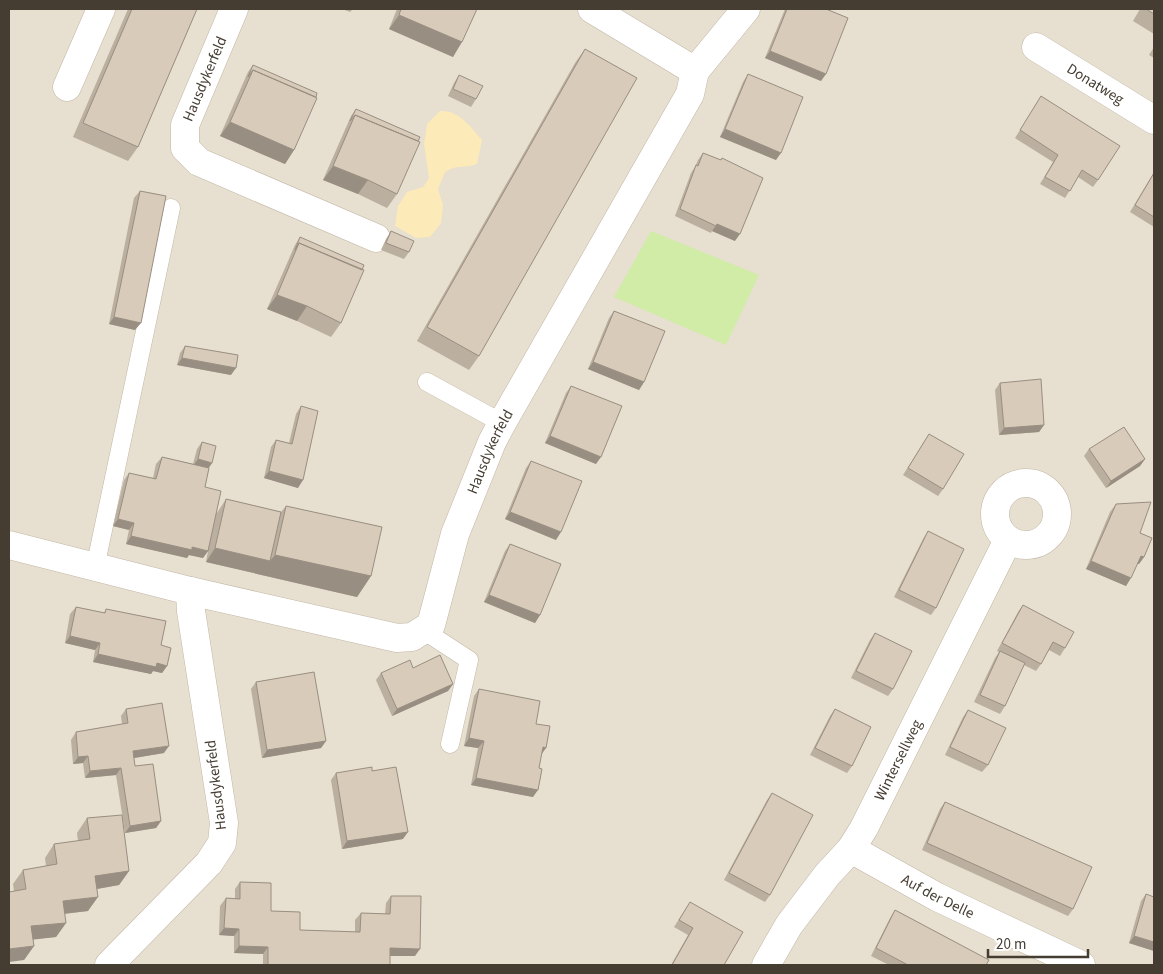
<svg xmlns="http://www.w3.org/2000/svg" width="1163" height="974" font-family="'Source Sans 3',sans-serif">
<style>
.residential{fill:#e7dfcf}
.green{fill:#d0eca6}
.sand{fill:#fcebb9}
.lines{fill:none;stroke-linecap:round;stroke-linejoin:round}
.service-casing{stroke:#c2b7a7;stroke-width:19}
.minor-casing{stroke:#c2b7a7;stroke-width:29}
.service{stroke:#fff;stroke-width:18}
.minor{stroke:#fff;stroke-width:28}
.wall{fill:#bbaf9f}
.shaded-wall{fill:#988e82}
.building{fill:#d9cbb9;stroke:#988e82}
.labels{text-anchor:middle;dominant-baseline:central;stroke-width:4.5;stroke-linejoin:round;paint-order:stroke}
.street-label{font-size:15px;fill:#453d32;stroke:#fff}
</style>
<rect width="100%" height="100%" fill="#f3ede2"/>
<path class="residential" d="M9,9H1154V965H9Z"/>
<path class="green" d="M651,231L759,275L726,345L614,297Z"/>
<path class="sand" d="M440,111C459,110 471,127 482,140L477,164C463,169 458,164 445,172L438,189L443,205L441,223L430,237L416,238L395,226L398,206L407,192L423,187L429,178L424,144L427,124Z"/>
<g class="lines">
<g class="service-casing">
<path id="service" d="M427,382L502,423
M95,568L171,208
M423,630L469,660L450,744"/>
</g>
<g class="minor-casing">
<g id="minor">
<path d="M234,9L185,125V148L199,162L376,238"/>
<path d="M592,9L695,71"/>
<path id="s1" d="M1036,47L1154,120"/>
<path d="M67,87L101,9"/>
<circle cx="1026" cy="514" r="31"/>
<path id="s2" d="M9,545L190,591L397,638L412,637L431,625L455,534L492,442L502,423L690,94L695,71L746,9"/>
<path id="s3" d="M851,849L937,897L1081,965"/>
<path d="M109,965L209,863L222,843L224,823L191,611L190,591"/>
<path id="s4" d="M766,965L789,925L827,875L851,849L864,828L1008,540"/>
</g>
</g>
<use href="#service" class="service"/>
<use href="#minor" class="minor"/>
</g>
<path class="wall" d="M128,9H197L138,147L128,161L73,137Z
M342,9H353L350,12Z
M397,9H477L453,57L389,29Z
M785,9H826L821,81L765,58Z
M1140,9H1154V34L1133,21Z
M1154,47V58L1149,55Z
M585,49L479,356L469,370L417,341L575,63Z
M253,65L294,150L285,164L220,136L248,72Z
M748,74L776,160L720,137L743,82Z
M459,75L476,99L471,107L448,96L454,83Z
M1041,96L1098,180L1093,187L1078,177L1065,198L1040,184L1053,162L1015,138Z
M356,109L397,194L387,208L358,194L323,180L351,116Z
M703,153L720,160L722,158L735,241L712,231L711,233L675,216L691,173L695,167L698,160Z
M1154,172V227L1130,212Z
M140,191L135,330L109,324L134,198Z
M391,231L409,252L404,259L381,250L386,239Z
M300,237L341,323L331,337L297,321L267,309L295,245Z
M614,311L644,382L639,390L588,369L609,318Z
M185,346L231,375L177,365L180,353Z
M1000,383L1044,425L1039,432L999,435L995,390Z
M571,386L596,464L545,443L566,393Z
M301,406L298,488L264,478L271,447L276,440L289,443L296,414Z
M929,434L943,489L938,496L903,475Z
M202,442L212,463L209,468L205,487L217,513L226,499L281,512L286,506L371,576L357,597L206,562L208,551L203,558L189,555L187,558L126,544L129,530L113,526L124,480L129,473L153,478L156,464L162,457L193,464L197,449Z
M1089,449L1145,459L1140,466L1106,488L1084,456Z
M531,461L556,540L505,519L526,468Z
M1116,504L1140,533L1144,557L1139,564H1137L1126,586L1086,569L1110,512Z
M928,531L936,608L931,615L894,597L923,539Z
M510,544L540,615L535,623L484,602L505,551Z
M1023,605L1065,648L1060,656L1049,650L1041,664L1036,671L1024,665L1005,706L1000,714L974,702L995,658L999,652L997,651L1018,612Z
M76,607L104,613L106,609L161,645L167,666L162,673L153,671L151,674L93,662L95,650L65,643L70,614Z
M875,633L893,689L888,696L851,678L870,640Z
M413,668L453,684L448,691L392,716L376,680L381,673Z
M256,682L326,741L321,748L262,758L251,689Z
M479,689L536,724L541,755L533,797L471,785L478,748L464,746L474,696Z
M126,709L164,753L134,758L135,766L161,821L156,828L125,833L116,775L85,778L83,763L73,764L71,740L76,732L122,724L121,716Z
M835,709L852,766L847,773L810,755L830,716Z
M968,710L988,765L982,772L945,755L963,717Z
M372,771L403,839L342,849L331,780L336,773Z
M772,793L770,895L765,902L724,880L767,800Z
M945,802L1073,909L1068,916L922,850L940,809Z
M87,818L129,871L119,885L97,889L88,911L64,914L66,923L56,937L33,939L34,946L24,960L13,884L23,870L46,866L45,858L54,844L78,841L77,833Z
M240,882L271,911L300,930L355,932V920L361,913L385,914L386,903L391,896L415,956H390V965H263V954L234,953V936L219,935L220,906L226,898L235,899V889Z
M1146,894L1154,897V951L1129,943L1141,901Z
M690,902L724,965H671L688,935L674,927Z
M895,910L986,965H889L871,956L890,918Z"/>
<path class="shaded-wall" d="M399,15L462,42L453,57L389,29Z
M770,51L826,74L821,81L765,58Z
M230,122L294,150L285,164L220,136Z
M725,129L781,153L776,160L720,137Z
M333,166L368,180L358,194L323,180Z
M717,224L740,234L735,241L712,231Z
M277,295L307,306L297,321L267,309Z
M114,317L141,323L135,330L109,324Z
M182,358L236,368L231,375L177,365Z
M593,362L644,382L639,390L588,369Z
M1044,425L1039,432L999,435L1004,428Z
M550,436L601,457L596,464L545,443Z
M198,459L212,463L207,470L193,466Z
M1145,459L1140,466L1106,488L1111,481Z
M269,471L303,480L298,488L264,478Z
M510,512L561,532L556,540L505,519Z
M118,519L134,523L129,530L113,526Z
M131,536L192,547L208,551L203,558L189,555L187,558L126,544Z
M215,548L270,561L275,555L371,576L357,597L206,562Z
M1141,556L1144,557L1139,564L1136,563Z
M1091,561L1131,578L1126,586L1086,569Z
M489,595L540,615L535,623L484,602Z
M70,636L100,643L95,650L65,643Z
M98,654L157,663L167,666L162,673L153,671L151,674L93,662Z
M453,684L448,691L392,716L397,709Z
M469,738L484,741L478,748L464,746Z
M326,741L321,748L262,758L267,750Z
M169,746L164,753L128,759L133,751Z
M543,747L546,748L541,755Z
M88,756L83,763L73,764L78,757Z
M121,768L116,775L85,778L90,771Z
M476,778L538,790L533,797L471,785Z
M161,821L156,828L125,833L130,826Z
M408,832L403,839L342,849L347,841Z
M129,871L119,885L85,891L95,876Z
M98,897L88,911L53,915L63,901Z
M66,923L56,937L21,941L31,926Z
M224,928L239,929L234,936L219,935Z
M1134,936L1154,942V951L1129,943Z
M34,946L24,960L9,962V949Z
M239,946L268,947L263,954L234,953Z
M390,948L420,949L415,956H385Z"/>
<path class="building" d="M132,9H197L138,147L83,123Z
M401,9H477L462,42L399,15Z
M787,9H826L848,18L826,74L770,51Z
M1146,9H1154V14Z
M585,49L637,78L479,356L427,327Z
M253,65L317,93L316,97L253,70L248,77Z
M253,70L317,98L294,150L230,122Z
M748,74L803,97L781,153L725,129Z
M459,75L483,86L476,99L453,89Z
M1041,96L1120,146L1098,180L1082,170L1070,191L1045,177L1058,155L1020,130Z
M356,109L420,137L418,141L355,115L350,121Z
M355,115L420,142L397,194L368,180L333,166Z
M703,153L721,160L722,158L763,178L740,234L717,224L716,226L680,209L696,165L698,166Z
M1154,173V217L1135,205Z
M140,191L166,196L141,323L114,317Z
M391,231L414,241L409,252L386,243Z
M300,237L364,265L362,270L299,243L295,250Z
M299,243L364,270L341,323L307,306L277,295Z
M614,311L665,331L644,382L593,362Z
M185,346L238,355L236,368L182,358Z
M1041,379L1044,425L1004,428L1000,383Z
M571,386L622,406L601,457L550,436Z
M301,406L318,411L303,480L269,471L276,440L292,444Z
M1124,427L1145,459L1111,481L1089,449Z
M929,434L964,454L943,489L908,468Z
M202,442L216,446L212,463L198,459Z
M162,457L209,468L205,487L221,491L208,551L192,547V550L131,536L134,523L118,519L129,473L156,479Z
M531,461L582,481L561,532L510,512Z
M226,499L281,512L270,561L215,548Z
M1151,502L1140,533L1152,538L1144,557L1141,556L1131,578L1091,561L1116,504Z
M286,506L382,527L371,576L275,555Z
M928,531L964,549L936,608L899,590Z
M510,544L561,564L540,615L489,595Z
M1023,605L1074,632L1065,648L1053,642L1041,664L1002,643Z
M76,607L105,613L106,609L166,621L161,645L171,648L167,666L157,663L156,667L98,654L100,643L70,636Z
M875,633L912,651L893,689L856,671Z
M1000,651L1025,663L1005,706L980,695Z
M440,655L453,684L397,709L381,673L410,660L413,668Z
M314,672L326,741L267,750L256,682Z
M479,689L540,701L536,724L550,726L546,748L543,747L539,768L542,769L538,790L476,778L484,741L469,738Z
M162,703L169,746L133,751L135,766L153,764L161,821L130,826L121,768L90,771L88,756L78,757L76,732L128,723L126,709Z
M835,709L871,727L852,766L815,748Z
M968,710L1006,728L988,765L950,747Z
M372,767V771L396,767L408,832L347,841L336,773Z
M772,793L813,815L770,895L729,873Z
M945,802L1092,867L1073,909L927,843Z
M122,815L129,871L95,876L98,897L63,901L66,923L31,926L34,946L9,949V892L26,889L23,870L57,864L54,844L90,839L87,818Z
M240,882L271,883V911L300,912V930L360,932L361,913L390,914L391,896H421L420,949L390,948V965H268V947L239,946V929L224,928L226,898L240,899Z
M1146,894L1154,897V942L1134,936Z
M690,902L743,932L724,965H672L693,928L679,920Z
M895,910L989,960L986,965H908L876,948Z"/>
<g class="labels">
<g class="street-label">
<text transform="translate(205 79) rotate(-67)">Hausdykerfeld</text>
<text stroke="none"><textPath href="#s1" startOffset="70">Donatweg</textPath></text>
<text stroke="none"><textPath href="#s2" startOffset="620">Hausdykerfeld</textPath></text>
<text stroke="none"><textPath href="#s4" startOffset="245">Wintersellweg</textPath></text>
<text transform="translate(216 785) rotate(-97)">Hausdykerfeld</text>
<text stroke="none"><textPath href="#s3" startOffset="99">Auf der Delle</textPath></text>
</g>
</g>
<rect width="1163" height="974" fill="none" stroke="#453d32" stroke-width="20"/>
<path d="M988 949v8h100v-8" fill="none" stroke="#453d32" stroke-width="2.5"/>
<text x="996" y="949" font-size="15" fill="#453d32" stroke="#ffffff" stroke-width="4" paint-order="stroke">20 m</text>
</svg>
